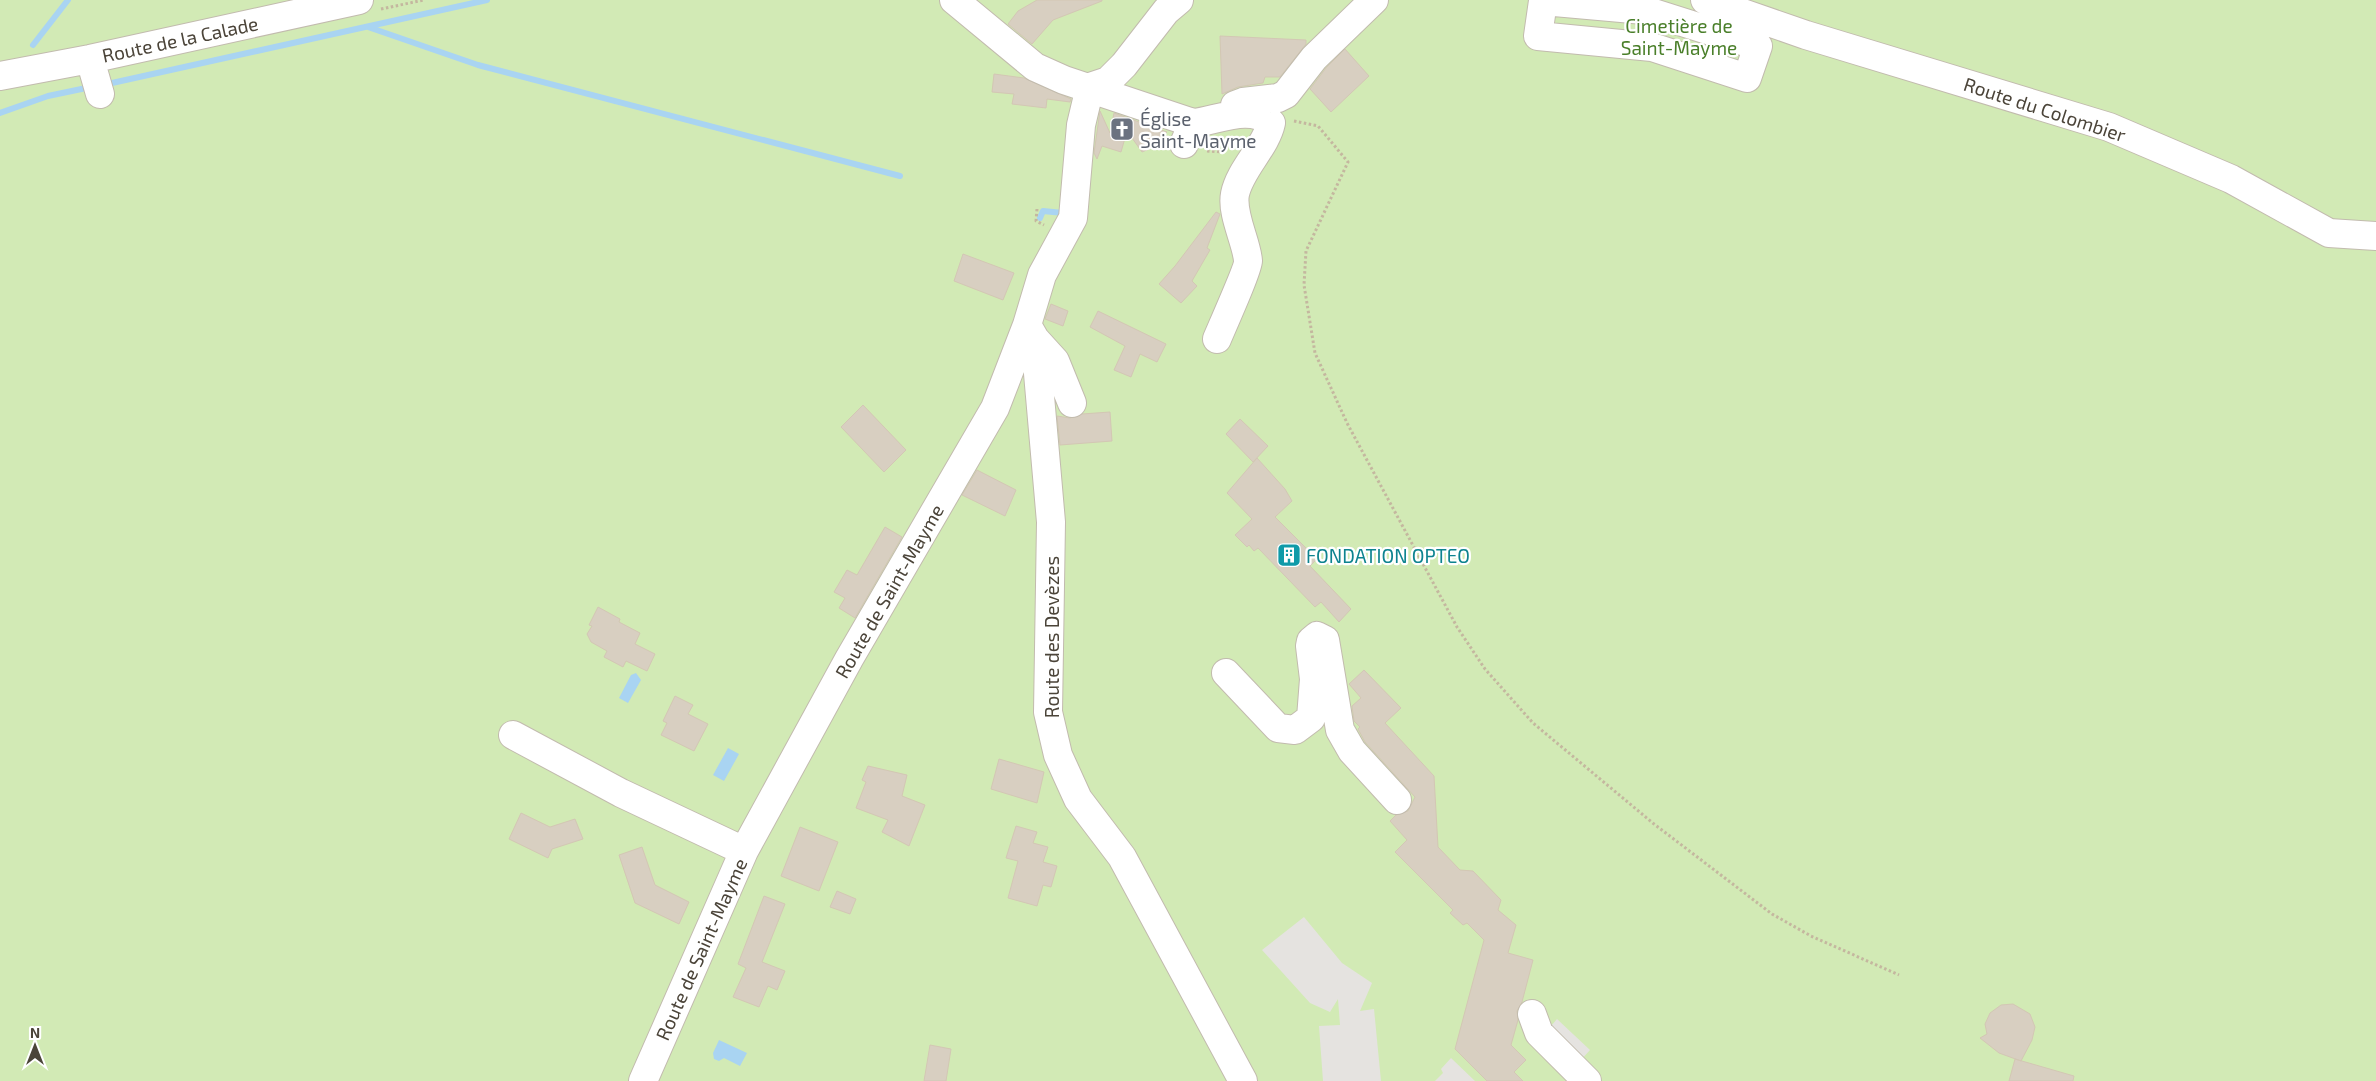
<svg xmlns="http://www.w3.org/2000/svg" width="2376" height="1081" font-family="'Exo 2',sans-serif">
<style>
.green{fill:#d2eab5}
.parking{fill:#e5e3e0}
.water{fill:#a9d4f2}
.lines{fill:none;stroke-linecap:round;stroke-linejoin:round}
.stream{stroke:#a9d4f2;stroke-width:6}
.building{fill:#d8cfc1;stroke:#d3c7b4}
.minor-casing{stroke:#c2bbae;stroke-width:30}
.path{stroke:#c4b79f;stroke-width:3;stroke-dasharray:2.5 2.5;stroke-linecap:butt}
.minor{stroke:#fff;stroke-width:28}
.labels{text-anchor:middle;dominant-baseline:central;stroke-width:4.5;stroke-linejoin:round;paint-order:stroke}
.park-label{font-size:19px;fill:#4a7f2a;stroke:#fff}
.street-label{font-size:19px;fill:#4b4439;stroke:#fff}
.worship-label{font-size:19px;fill:#5b616d;stroke:#fff;text-anchor:start}
.culture-label{font-size:19px;fill:#0d838f;stroke:#fff;text-anchor:start}
</style>
<rect width="100%" height="100%" fill="#f6f3ec"/>
<path class="green" d="M0,0H2376V1081H0Z"/>
<path class="parking" d="M1304,917L1342,963L1372,983L1360,1011L1374,1009L1381,1081H1323L1319,1026L1340,1025L1338,999L1330,1012L1310,1003L1262,950Z
M1557,1019L1590,1050L1579,1062L1546,1032Z
M1451,1058L1475,1081H1435L1443,1073L1441,1069Z"/>
<path class="water" d="M636,673L641,680L628,703L619,698L631,675Z
M728,748L739,754L724,781L713,775Z
M719,1040L747,1053L740,1066L724,1058L719,1061L714,1059L713,1053Z"/>
<g class="lines">
<path class="stream" d="M368,27L478,65L900,176
M33,45L68,0
M103,85L487,0
M0,113L48,96L91,87
M1040,218L1043,211L1063,213"/>
</g>
<path class="building" d="M1037,0H1102V1L1053,20L1032,44L1008,24L1018,11Z
M1220,36L1306,40V44L1280,77H1265L1263,83L1238,87L1222,94Z
M1345,49L1369,76L1331,112L1310,89L1326,68Z
M994,74L1024,78L1071,99L1070,102L1047,99L1046,108L1012,104L1014,94L992,92Z
M1100,111L1110,133L1114,113L1167,132L1154,140L1156,146L1142,152L1127,131L1121,152L1102,146L1097,159L1094,153Z
M1216,212L1220,214L1207,248L1210,250L1192,281L1197,286L1181,303L1159,284L1175,266Z
M963,254L1014,273L1003,300L954,281Z
M1051,304L1068,311L1063,326L1045,319Z
M1098,311L1166,344L1157,362L1140,354L1131,377L1114,370L1125,346L1090,327Z
M863,405L906,450L884,472L841,427Z
M1110,412L1112,441L1060,445L1057,416L1070,418L1082,414Z
M1240,419L1268,446L1253,462L1226,434Z
M1257,458L1285,489L1292,501L1275,517L1317,559L1310,566L1351,609L1339,622L1321,602L1315,607L1258,548L1254,551L1249,545L1247,547L1235,535L1252,519L1227,493Z
M977,470L1016,490L1005,516L962,495Z
M885,527L902,537L855,618L839,608L845,598L834,592L847,570L857,575Z
M598,607L620,619L619,622L640,633L635,644L655,654L647,671L626,661L623,667L604,657L607,651L591,642L587,634L592,626L589,625Z
M1364,670L1401,708L1385,723L1434,776L1438,847L1460,870L1473,871L1501,900L1498,910L1516,925L1508,953L1533,960L1522,1002L1517,1011L1518,1020L1511,1045L1526,1060L1514,1072L1523,1081H1487L1455,1049L1484,940L1467,923L1463,925L1450,913L1453,910L1395,852L1407,840L1390,821L1396,815L1408,811L1415,797L1365,742L1358,729L1360,727L1354,721L1352,706L1361,698L1349,684Z
M675,696L693,705L688,714L708,724L694,751L661,735L667,723L663,721Z
M999,759L1044,772L1037,803L991,789Z
M868,766L907,775L902,796L925,805L909,846L882,832L888,820L856,808L866,782L862,780Z
M521,813L550,827L575,819L583,839L552,849L548,858L509,839Z
M1016,826L1037,832L1033,843L1048,847L1043,862L1057,866L1051,887L1043,885L1037,906L1008,898L1018,861L1006,858Z
M800,827L838,842L819,891L781,876Z
M642,847L655,885L689,902L679,924L635,903L619,855Z
M837,891L856,899L850,914L830,907Z
M764,896L785,904L762,962L785,971L777,990L768,986L759,1007L733,997L746,968L738,964Z
M2013,1004L2030,1014L2035,1027L2032,1040L2021,1061L1999,1053L1980,1038L1987,1034L1985,1024L1990,1013L2001,1005Z
M930,1045L951,1049L946,1081H924Z
M2015,1059L2074,1076L2073,1081H2009Z"/>
<g class="lines">
<g class="minor-casing">
<path id="minor" d="M954,0L1035,67L1064,80L1193,123C1216,121 1251,103 1271,123C1266,147 1240,169 1235,194C1231,214 1247,243 1248,261C1248,269 1222,327 1217,339
M1705,0L1806,35L2109,127L2231,179L2329,233L2376,236
M1543,1L1644,10L1758,46L1747,78L1652,47L1538,36Z
M90,59L100,94
M0,76L90,59L359,0
M1090,87L1108,81L1124,65L1166,11L1179,0
M1235,105L1243,102L1278,98L1286,94L1314,58L1374,0
M1184,144L1193,123
M1027,325L1035,339L1051,522L1048,712L1058,755L1078,799L1122,857L1243,1081
M1035,339L1055,361L1072,403
M1226,673L1278,728L1295,730L1311,718L1314,679L1310,646L1311,641L1317,636L1325,640L1340,730L1352,751L1397,800
M513,735L621,793L744,851
M1532,1014L1539,1033L1587,1081
M643,1081L744,851L849,659L995,408L1027,325L1042,275L1073,218L1081,125L1090,87"/>
</g>
<path class="path" d="M381,9L424,0
M1294,121L1318,126L1348,162L1306,251L1304,285L1315,353L1347,423L1457,627L1485,669L1533,723L1654,824L1772,914L1811,936L1899,975
M1207,151L1224,152
M1037,209L1036,221L1044,225"/>
<use href="#minor" class="minor"/>
</g>
<defs>
<g id="church-square" transform="scale(1.25)"><rect x="-9" y="-9" width="18" height="18" rx="4" fill="#6b7280" stroke="#fff"/><path d="M-1.2-6h2.4v3.5h3.3v2.4h-3.3V6h-2.4V-.1h-3.3v-2.4h3.3Z" fill="#fff"/></g>
<g id="building-square" transform="scale(1.25)"><rect x="-9" y="-9" width="18" height="18" rx="4" fill="#0f9aa8" stroke="#fff"/><path d="M-4-6H4V6H1V3H-1V6H-4ZM-2.5-4.3h1.7v1.8h-1.7ZM.8-4.3h1.7v1.8H.8ZM-2.5-1h1.7V.8h-1.7ZM.8-1h1.7V.8H.8Z" fill="#fff"/></g>
</defs>
<g fill-rule="evenodd">
<use href="#church-square" x="1122" y="129"/>
<use href="#building-square" x="1289" y="555"/>
</g>
<g class="labels">
<g class="park-label">
<text x="1679" y="25">Cimetière de<tspan x="1679" dy="22">Saint-Mayme</tspan></text>
</g>
<g class="street-label">
<text transform="translate(180 39) rotate(-12)">Route de la Calade</text>
<text transform="translate(2045 109) rotate(18)">Route du Colombier</text>
<text transform="translate(889 591) rotate(-60)">Route de Saint-Mayme</text>
<text transform="translate(1051 637) rotate(-90)">Route des Devèzes</text>
<text transform="translate(701 949) rotate(-66)">Route de Saint-Mayme</text>
</g>
<g class="worship-label">
<text x="1140" y="118">Église<tspan x="1140" dy="22">Saint-Mayme</tspan></text>
</g>
<g class="culture-label">
<text x="1306" y="555">FONDATION OPTEO</text>
</g>
</g>
<g transform="translate(35 1046)" stroke="#ffffff" stroke-width="4" paint-order="stroke">
<path d="M0-4L9 19L0 12L-9 19Z" fill="#4b4439"/>
<text y="-8" font-size="14" font-weight="bold" text-anchor="middle" fill="#4b4439">N</text>
</g>
</svg>
